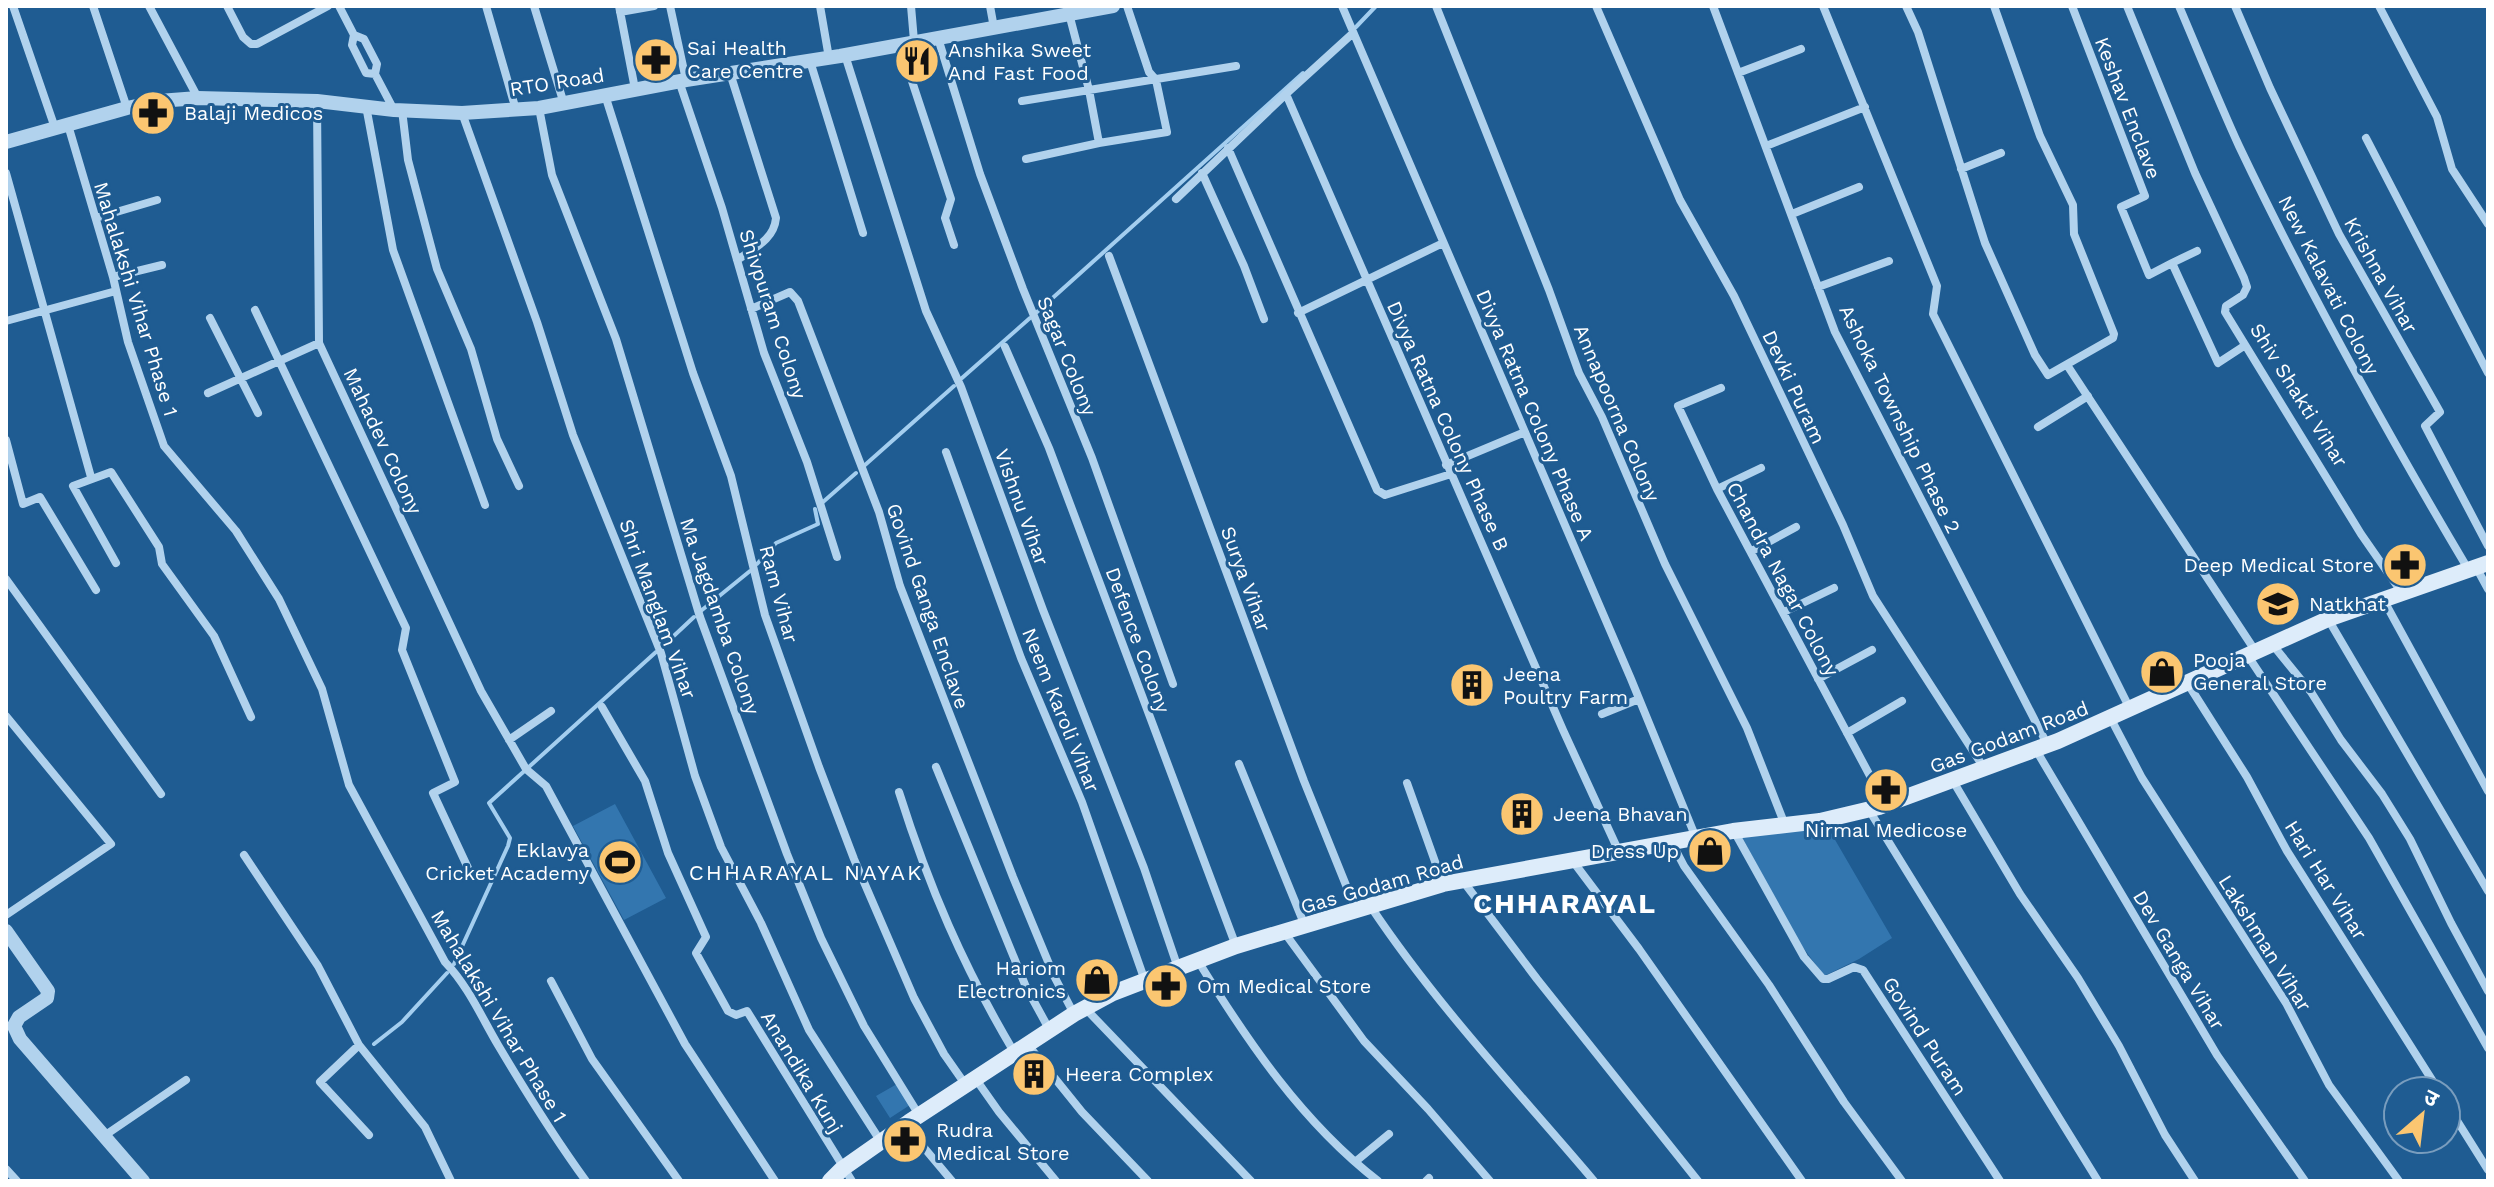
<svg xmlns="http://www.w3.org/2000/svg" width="2494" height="1187" font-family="'Work Sans','Noto Sans Devanagari',sans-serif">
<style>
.green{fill:#3376af}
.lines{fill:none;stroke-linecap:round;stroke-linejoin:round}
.stream{stroke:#a4ceef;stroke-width:4}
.minor{stroke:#b1d2ed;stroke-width:8}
.tertiary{stroke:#b1d2ed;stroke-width:14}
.secondary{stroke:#ddecfa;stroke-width:16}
.labels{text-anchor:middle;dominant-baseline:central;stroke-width:6;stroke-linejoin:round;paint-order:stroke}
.poi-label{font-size:20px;fill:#fff;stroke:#1f5c92;text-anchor:start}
.street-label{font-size:20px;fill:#fff;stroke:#1f5c92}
.neighbourhood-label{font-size:22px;letter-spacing:2px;fill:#fff;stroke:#1f5c92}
.district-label{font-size:28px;font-weight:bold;letter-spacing:2px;fill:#fff;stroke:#1f5c92}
</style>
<rect width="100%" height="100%" fill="#1f5c92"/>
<path class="green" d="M615,804L666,898L624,920L573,826Z
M1827,826L1892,938L1859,959L1824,976L1794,935L1742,837Z
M897,1084L910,1105L890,1118L876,1096Z"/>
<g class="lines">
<path class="stream" d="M1356,27L1376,6
M1037,312L1303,73
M962,378L1030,318
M865,465L954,386
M823,502L856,473
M757,564L776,543L818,524L815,509
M702,610L750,571
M663,646L694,617
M454,964L508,846L510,838L489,803L656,652
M374,1044L402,1022L447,973"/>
<path class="minor" d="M13,6L55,128
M93,6L127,108
M149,6L198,98
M227,6L243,37L251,44H257L328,6
M339,6L354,35L364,39L377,64L375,74L394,110
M486,6L516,110
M534,6L564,104
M619,6L635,89
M670,6L686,80
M820,6L829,58
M911,6L914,41
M990,6L994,28
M1067,6L1089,90L1099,143
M1342,6L1631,679L1696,838
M1436,6L1549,290L1579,373L1602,417L1665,564L1747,728L1785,825
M1596,6L1680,200L1734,296L1843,525L1873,596L1984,768
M1713,6L1835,332L2047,744
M1823,6L1937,286L1933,314L2130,709
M1906,6L1918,32L1985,243L2035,355L2048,375L2113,338L2114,334L2074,234L2073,205L2040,136L1994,6
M2072,6L2145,196L2121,207L2149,275L2172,263L2218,363L2244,346
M2127,6L2195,173L2244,278L2247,287L2243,295L2226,306L2225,312L2361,534L2402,593
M2179,6C2199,53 2218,100 2239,146C2308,291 2386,431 2468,569
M2235,6L2270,88L2339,234L2440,412L2425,426L2488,546
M2379,6L2437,117L2452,169L2488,224
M620,12L654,6
M1352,34L1286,94L1563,730L1619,852
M354,35L352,45L366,73L375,74
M938,38L980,174L1023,289L1092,458L1173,684
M900,45L951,199L945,218L954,245
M845,55L926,311L961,387L1043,610L1144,868L1178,968
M810,61L863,233
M730,73L776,218C774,240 754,248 737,260
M1738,73L1801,49
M679,81L722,208L764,353L807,462L837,557
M605,95L693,373L731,476L765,615L819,767L854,859L914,998L944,1054L965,1084
M317,101L319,343L481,691L526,769L546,786L685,1044L775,1181
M1022,101L1236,66
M366,106L393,250L485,505
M539,108L552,175L616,339L700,617L787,854L821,938L864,1026L919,1115
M402,110L408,160L437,269L471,349L497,439L519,486
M462,113L537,322L573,435L661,653L695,776L721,847L761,923L809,1030L881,1142
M68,125L113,277L128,342L164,446L236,531L279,599L322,689L349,785L445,962C468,986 481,1016 498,1045C526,1092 554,1137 586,1181
M2366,138L2488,373
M1766,146L1865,107
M1228,148L1377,490L1385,495L1451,474
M1026,159L1099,143L1167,132L1156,80L1149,72L1127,6
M1961,169L2001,153
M6,173L91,477
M1202,173L1244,266L1264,319
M1176,199L1286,94
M1792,214L1859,187
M96,218L157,200
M1109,256L1304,781L1356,910
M2172,263L2197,251
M113,277L162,265
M1818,287L1889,261
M751,309L790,292L798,301L879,512L900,586L1013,877L1054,976L1074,1014
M255,310L406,628L402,650L455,782L433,793L468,868
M1298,313L1443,243
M210,318L258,413
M6,321L116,291
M1005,347L1049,448L1236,946
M2067,365L2256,652
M1721,388L1678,406L1717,489L1885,804
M208,393L319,343
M2038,427L2088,396
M6,440L23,504L40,497L96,590
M946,452L1021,658L1082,802L1145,981
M1446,465L1525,432
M1717,489L1761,468
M1752,551L1796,527
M116,563L73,486L111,472L159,547L162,564L214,636L251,717
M2476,567L2488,589
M6,579L161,794
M2383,599L2488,791
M1784,612L1834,588
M2328,619L2488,891
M2272,644L2311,692L2341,740L2382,794L2410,839L2451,923L2488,991
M2248,656L2369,838L2488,1048
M1818,679L1872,650
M2188,684L2247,777L2287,851L2439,1091
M602,707L645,781L668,853L706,937L696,953L728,1011L736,1015L747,1011L852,1181
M1602,714L1639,699
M6,716L111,844L6,915
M2111,719L2142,778L2286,1003L2329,1085L2399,1181
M1847,733L1902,701
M509,740L551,711
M2036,750L2217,1055L2305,1181
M1239,764L1305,926
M936,767L1026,987L1049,1029
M1953,781L2020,894L2078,978L2119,1046L2165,1135L2195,1181
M1407,783L1443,884
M899,792C929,887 963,966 1014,1052
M1869,810L2098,1181
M1734,831L1804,957L1823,979H1828L1854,967L1863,970L2000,1181
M1672,843L1684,866L1769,985L1844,1102L1902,1181
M244,855L318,966L359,1045L425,1127L451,1181
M1572,860L1639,949L1802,1181
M1463,881L1537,979L1698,1181
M1371,907C1438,1007 1517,1090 1594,1181
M1284,932L1364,1041L1428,1109L1490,1181
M1198,961C1248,1042 1302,1122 1378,1181
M551,981L592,1059L679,1181
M1085,1008L1251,1181
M359,1045L320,1082L369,1135
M1028,1045L1082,1112L1148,1181
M975,1078L999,1112L1056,1181
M2446,1103L2488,1170
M905,1125L952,1181
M104,1136L186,1080
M1355,1162L1389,1134
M6,1169L17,1181
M1426,1181L1429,1178"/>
<path class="tertiary" d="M6,142L127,108L159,101L198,98L317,101L394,110L462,113L539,108L686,80L840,56L1113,6
M6,931L48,991L47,998L19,1017L14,1026L20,1039L143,1181"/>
<path class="secondary" d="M830,1181L842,1169L909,1122L1074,1014L1113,993L1178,968L1236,946L1443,884L1733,831L1820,821L1879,807L2058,741L2328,619L2488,563"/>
</g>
<defs>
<g id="pharmacy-disc" transform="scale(2.3)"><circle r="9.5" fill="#fbc671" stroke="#1f5c92"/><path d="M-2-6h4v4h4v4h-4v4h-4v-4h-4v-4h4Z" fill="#111"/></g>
<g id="restaurant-disc" transform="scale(2.3)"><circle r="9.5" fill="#fbc671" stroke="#1f5c92"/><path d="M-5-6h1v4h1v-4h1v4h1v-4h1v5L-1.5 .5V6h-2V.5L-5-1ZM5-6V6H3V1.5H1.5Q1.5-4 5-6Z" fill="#111"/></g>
<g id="school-disc" transform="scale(2.3)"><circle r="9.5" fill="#fbc671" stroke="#1f5c92"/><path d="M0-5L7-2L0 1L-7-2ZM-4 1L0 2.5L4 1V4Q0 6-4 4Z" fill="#111"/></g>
<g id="shop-disc" transform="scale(2.3)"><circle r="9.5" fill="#fbc671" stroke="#1f5c92"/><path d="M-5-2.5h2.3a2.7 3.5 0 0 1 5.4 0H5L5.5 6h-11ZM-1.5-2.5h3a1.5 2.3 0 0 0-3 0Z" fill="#111"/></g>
<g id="building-disc" transform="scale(2.3)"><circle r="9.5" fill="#fbc671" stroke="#1f5c92"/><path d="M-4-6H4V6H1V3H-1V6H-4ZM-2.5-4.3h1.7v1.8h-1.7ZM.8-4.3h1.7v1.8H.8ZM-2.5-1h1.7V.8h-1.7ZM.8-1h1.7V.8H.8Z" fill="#111"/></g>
<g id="stadium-disc" transform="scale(2.3)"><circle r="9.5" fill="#fbc671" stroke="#1f5c92"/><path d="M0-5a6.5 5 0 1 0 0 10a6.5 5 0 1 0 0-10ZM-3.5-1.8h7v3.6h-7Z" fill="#111"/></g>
</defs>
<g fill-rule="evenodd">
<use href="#pharmacy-disc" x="656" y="60"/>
<use href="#restaurant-disc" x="917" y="61"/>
<use href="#pharmacy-disc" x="153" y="113"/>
<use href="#pharmacy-disc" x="2405" y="565"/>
<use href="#school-disc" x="2278" y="604"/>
<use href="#shop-disc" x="2162" y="672"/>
<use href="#building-disc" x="1472" y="685"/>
<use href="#pharmacy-disc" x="1886" y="790"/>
<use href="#building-disc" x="1522" y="814"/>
<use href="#shop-disc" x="1710" y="851"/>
<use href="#stadium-disc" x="620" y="862"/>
<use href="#shop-disc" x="1097" y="980"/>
<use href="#pharmacy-disc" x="1166" y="986"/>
<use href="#building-disc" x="1034" y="1074"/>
<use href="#pharmacy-disc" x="905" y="1141"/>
</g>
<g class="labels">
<g class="poi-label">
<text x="687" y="48">Sai Health<tspan x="687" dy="23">Care Centre</tspan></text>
<text x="948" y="50">Anshika Sweet<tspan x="948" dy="23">And Fast Food</tspan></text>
<text x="184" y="113">Balaji Medicos</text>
<text x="2374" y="565" text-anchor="end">Deep Medical Store</text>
<text x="2309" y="604">Natkhat</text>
<text x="2193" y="660">Pooja<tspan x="2193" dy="23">General Store</tspan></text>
<text x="1503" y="674">Jeena<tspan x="1503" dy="23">Poultry Farm</tspan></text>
<text x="1553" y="814">Jeena Bhavan</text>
<text x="1886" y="830" text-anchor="middle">Nirmal Medicose</text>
<text x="589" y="850" text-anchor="end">Eklavya<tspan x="589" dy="23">Cricket Academy</tspan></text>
<text x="1679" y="851" text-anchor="end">Dress Up</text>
<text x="1066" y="968" text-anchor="end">Hariom<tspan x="1066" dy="23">Electronics</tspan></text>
<text x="1197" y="986">Om Medical Store</text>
<text x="1065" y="1074">Heera Complex</text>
<text x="936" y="1130">Rudra<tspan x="936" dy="23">Medical Store</tspan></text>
</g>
<g class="street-label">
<text transform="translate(557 82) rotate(-9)">RTO Road</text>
<text transform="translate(2128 108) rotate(69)">Keshav Enclave</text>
<text transform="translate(2381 275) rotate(61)">Krishna Vihar</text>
<text transform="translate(2329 285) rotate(63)">New Kalavati Colony</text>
<text transform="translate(136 299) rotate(73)">Mahalakshi Vihar Phase 1</text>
<text transform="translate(773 314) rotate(72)">Shivpuram Colony</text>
<text transform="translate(1067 356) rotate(68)">Sagar Colony</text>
<text transform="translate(1794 387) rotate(65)">Devki Puram</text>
<text transform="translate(2299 395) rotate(58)">Shiv Shakti Vihar</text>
<text transform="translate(1617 413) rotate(67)">Annapoorna Colony</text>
<text transform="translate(1535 415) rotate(67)">Divya Ratna Colony Phase A</text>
<text transform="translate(1900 419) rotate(64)">Ashoka Township Phase 2</text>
<text transform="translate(1448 426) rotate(66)">Divya Ratna Colony Phase B</text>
<text transform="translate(383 441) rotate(65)">Mahadev Colony</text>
<text transform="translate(1022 507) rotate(70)">Vishnu Vihar</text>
<text transform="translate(1246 579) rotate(70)">Surya Vihar</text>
<text transform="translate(1783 579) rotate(62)">Chandra Nagar Colony</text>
<text transform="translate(779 594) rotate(75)">Ram Vihar</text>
<text transform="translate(928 606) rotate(71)">Govind Ganga Enclave</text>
<text transform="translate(658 609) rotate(70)">Shri Manglam Vihar</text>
<text transform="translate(720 616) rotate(71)">Ma Jagdamba Colony</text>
<text transform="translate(1138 640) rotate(70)">Defence Colony</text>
<text transform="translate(1061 710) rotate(68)">Neem Karoli Vihar</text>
<text transform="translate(2009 737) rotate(-21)">Gas Godam Road</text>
<text transform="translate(2326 880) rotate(58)">Hari Har Vihar</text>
<text transform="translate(1382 884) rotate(-16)">Gas Godam Road</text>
<text transform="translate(2265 943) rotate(58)">Lakshman Vihar</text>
<text transform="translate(2179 960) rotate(59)">Dev Ganga Vihar</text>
<text transform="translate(499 1016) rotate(59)">Mahalakshi Vihar Phase 1</text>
<text transform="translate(1925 1036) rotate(57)">Govind Puram</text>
<text transform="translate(802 1072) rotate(59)">Anandika Kunj</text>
</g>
<g class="neighbourhood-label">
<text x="806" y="872">CHHARAYAL NAYAK</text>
</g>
<g class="district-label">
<text x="1565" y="903">CHHARAYAL</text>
</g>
</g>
<rect width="2494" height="1187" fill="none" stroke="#ffffff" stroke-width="16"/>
<g transform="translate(2422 1115) rotate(28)"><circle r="38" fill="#1f5c92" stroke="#799dbe" stroke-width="2"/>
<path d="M0-6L14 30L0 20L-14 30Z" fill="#fbc671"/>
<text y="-12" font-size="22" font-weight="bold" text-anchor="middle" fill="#ffffff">उ</text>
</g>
</svg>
